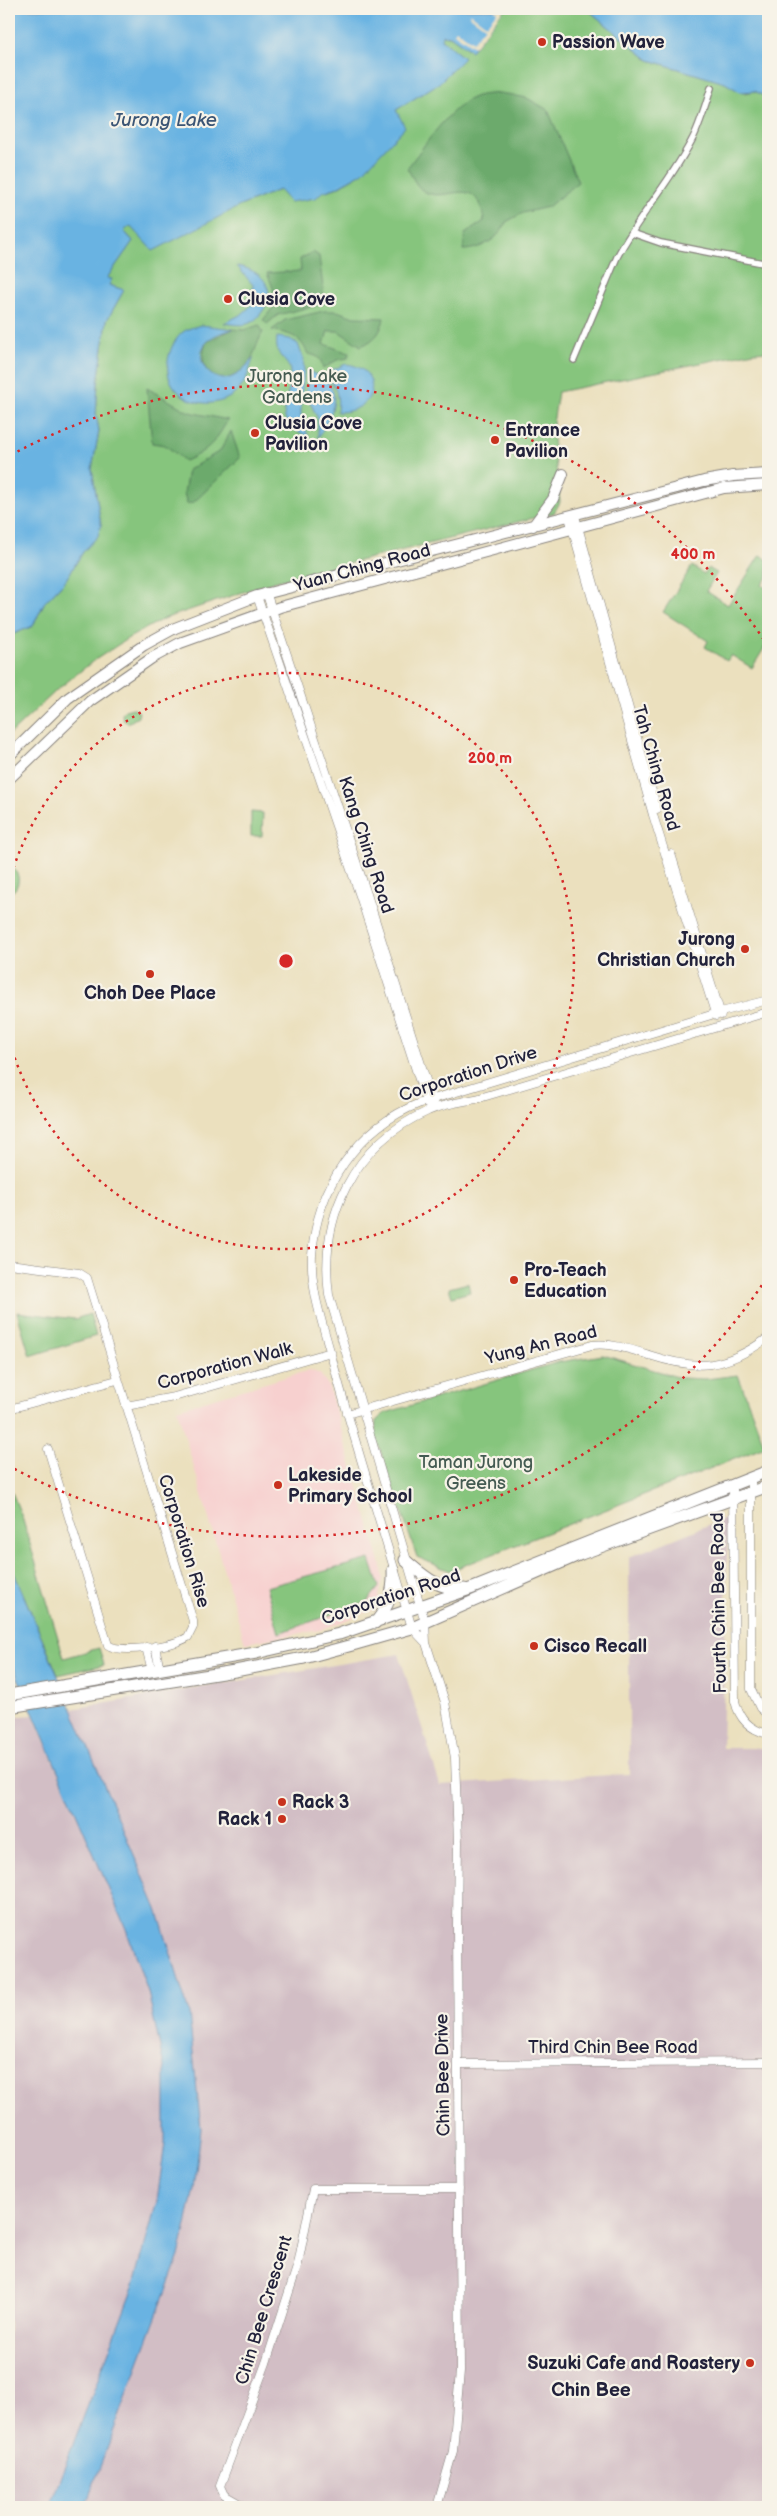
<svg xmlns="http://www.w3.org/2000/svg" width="777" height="2516" font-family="'Balsamiq Sans',sans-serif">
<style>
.built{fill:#f7d0cf}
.industrial{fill:#d2bec5}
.green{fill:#86c57d;stroke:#54745c}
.forest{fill:#6caa6c;stroke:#476654}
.water{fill:#69b3e2;stroke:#466a8e}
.pier{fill:#ebe0be}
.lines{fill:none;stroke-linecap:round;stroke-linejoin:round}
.pedestrian-casing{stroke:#86817c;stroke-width:8}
.minor-casing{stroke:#86817c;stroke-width:9}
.tertiary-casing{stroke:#86817c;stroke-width:12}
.secondary-casing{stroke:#86817c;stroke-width:13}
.pedestrian{stroke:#fff;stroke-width:5.5}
.minor{stroke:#fff;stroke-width:8}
.tertiary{stroke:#fff;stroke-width:10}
.secondary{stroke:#fff;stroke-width:11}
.ring{fill:none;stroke:#d62828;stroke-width:2.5;stroke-dasharray:2.5 5}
.poi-dot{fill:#c8321e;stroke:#f7f3e8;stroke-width:2}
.labels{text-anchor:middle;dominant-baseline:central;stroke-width:4.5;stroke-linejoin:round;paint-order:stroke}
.poi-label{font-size:18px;font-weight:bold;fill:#22223b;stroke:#f7f3e8;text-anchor:start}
.park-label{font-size:18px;fill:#455b52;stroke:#f7f3e8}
.street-label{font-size:18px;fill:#22223b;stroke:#f7f3e8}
.water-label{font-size:19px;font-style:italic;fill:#3b5575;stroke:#f7f3e8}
.neighbourhood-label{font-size:19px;font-weight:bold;fill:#22223b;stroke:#f7f3e8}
.centre{fill:#d62828;stroke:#f7f3e8;stroke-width:2.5}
.ring-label{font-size:15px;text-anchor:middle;font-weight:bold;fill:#d62828;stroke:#f7f3e8;stroke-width:4.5;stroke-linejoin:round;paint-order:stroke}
</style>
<rect width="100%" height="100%" fill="#f7f3e8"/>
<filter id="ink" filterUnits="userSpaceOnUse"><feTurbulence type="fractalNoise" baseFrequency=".02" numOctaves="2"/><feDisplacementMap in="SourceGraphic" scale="10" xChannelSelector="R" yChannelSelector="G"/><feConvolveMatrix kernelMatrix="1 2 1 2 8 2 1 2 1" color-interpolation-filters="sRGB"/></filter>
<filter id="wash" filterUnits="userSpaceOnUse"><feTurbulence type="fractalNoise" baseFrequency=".0096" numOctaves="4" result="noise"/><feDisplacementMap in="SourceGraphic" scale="20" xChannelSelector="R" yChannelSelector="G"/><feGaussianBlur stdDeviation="1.12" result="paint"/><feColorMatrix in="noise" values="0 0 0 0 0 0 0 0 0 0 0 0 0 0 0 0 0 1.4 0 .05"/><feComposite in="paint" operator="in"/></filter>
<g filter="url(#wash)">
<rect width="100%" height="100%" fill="#ebe0be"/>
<path class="built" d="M310,1370L320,1374L328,1385L382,1569L383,1579L379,1596L381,1607L320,1630L245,1643L177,1409Z"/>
<path class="industrial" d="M728,1517L722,1748H768V2507H85L179,2256L194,2189L201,2129L157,1909L72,1709L399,1654L440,1785L629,1774V1557Z
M33,1715L126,1929L148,1992L165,2071V2143L157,2201L134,2285L49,2507H9V1717Z"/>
<path class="green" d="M504,9H587L649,60L725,83L745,93L755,91L762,95L768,102V351L754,352L558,392L552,430L560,502L554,513L273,582L163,619L127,639L92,662L58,689L9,735V636L33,626L44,603L65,581L83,552L97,536L101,525L92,469L99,431L96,414L98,383L107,320L124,290L108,285L107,278L133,241L124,231L129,226L240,206L279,190L316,198L322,192L336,188L362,173L396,110L439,83L464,58L441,39L442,35L450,36L471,51Z
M760,555L768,560V576L762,585L768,589V642L752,668L731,655L727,661L705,647L708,641L663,612L692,566L704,574L708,568L717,573L706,591L728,605Z
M133,708L139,712L138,717L128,723L123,720L122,714L125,710Z
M251,812L263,813L262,836H251Z
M13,869C22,876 19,889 9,894V871Z
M468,1283L470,1292L452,1297L449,1288Z
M17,1312L75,1319L90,1314L96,1336L30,1356Z
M603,1355L681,1378L706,1379L738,1375L765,1447L450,1571L417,1557L375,1435L376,1421L385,1413L559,1362Z
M9,1485L22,1517L64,1658L99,1648L104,1665L58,1675L9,1561Z
M370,1559L379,1587L367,1602L279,1633L266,1587Z"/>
<path class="forest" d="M500,93L527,98L548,110L578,182L548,207L523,213L506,222C501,238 480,250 463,250L465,234L484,221C477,169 445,207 422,190C416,186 411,174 407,168C424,147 451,104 477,96C484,94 492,94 500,93Z
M313,252L319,256L325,303L278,315L267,324L263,320L276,304L273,288L267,273L301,271L300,259Z
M324,311H337L354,317L384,318C381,333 375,340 361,346L338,331H328L324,344L349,353L348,358L337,360L323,369C321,358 319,356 308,354C299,335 292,335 272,330L285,320Z
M259,325L263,332C255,345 255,359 243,369C219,393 195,373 206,342L233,329L244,330Z
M147,388L189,412L228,420C215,442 209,450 185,461L165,445L152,443Z
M231,431L240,458L194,502L187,504L184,493L188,470L220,451Z"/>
<path class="water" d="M9,9H504L471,51L450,36L442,35L441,39L464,58L439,83L396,110L405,127L362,173L335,188L322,192L316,198L290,202L279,190L240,206L153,251L130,226L124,231L133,241L107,278L112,279L109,285L124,290L107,320L98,383L96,414L99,431L92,469L101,525L98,536L83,552L65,581L44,603L33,626L9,636Z
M587,9H739L768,14V102L762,95L755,91L740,92L725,83L649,60Z
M237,266C261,270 279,288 262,312C258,317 254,322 247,324C240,326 232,324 224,323L242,314L252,305L253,285Z
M201,325L233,329C225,332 214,334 208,341C190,358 212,388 234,376C242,372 248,364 254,357C250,366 248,378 242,386C225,410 185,409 171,382C163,366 170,343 183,332C188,328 195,327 201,325Z
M277,337L290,339L298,344L303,358L304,371L301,399V416L308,436C266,421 293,400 290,372C289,358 274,360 277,337Z
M346,364C384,368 379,413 337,412C339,397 337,385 324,374Z
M309,371C314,375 322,376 326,380C344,398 327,421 318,438V419L306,394Z
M9,1561L157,1909L189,2013L201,2129L194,2189L179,2256L85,2507H49L134,2285L157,2201L165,2143V2071L148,1992L126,1929L9,1657Z"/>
<path class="pier" d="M494,9H504L474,47L454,33L456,30L473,42L485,27L469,15L470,13L486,25L497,12Z"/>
</g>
<g filter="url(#ink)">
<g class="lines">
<g class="pedestrian-casing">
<path id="pedestrian" d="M632,233L661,243L768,264
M574,360L617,257C639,215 673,179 694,136C701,121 706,104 711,88"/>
</g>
<g class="minor-casing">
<path id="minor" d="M575,516L657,809
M569,517L653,815L716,1016
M266,592L367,894L433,1102
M257,596L360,896L427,1104
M671,854L721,1015
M9,1264L79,1273L87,1278L193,1621V1627L188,1637C174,1646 120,1654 108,1645L48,1449
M126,1406L174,1397L331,1352
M9,1409L117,1380
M347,1414L592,1345C612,1343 630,1349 649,1355C698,1371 725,1369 768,1338
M751,1478V1689L760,1708L768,1715
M733,1485L735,1701C739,1719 751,1730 768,1734
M426,1643L412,1628C386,1540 358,1454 334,1366C325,1330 310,1292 312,1255C317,1187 357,1128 420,1103L721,1012L768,1000
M155,1646L160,1670
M146,1647L152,1671
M459,2064L768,2062
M245,2507L224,2495L220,2486L266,2363L298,2264L313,2189H459
M437,2507L453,2451L460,2371L457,1925L458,1842L455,1758L445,1702L426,1643L425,1622L329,1295C319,1217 353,1144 428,1111C443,1104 461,1102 476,1099L768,1012"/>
</g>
<g class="tertiary-casing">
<path id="tertiary" d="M533,526L553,499L563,474
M9,756L68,698L144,645L175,628L257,596L704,481L733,476L768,474
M9,779L90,701L152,658L180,643L280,607L724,488L768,485"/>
</g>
<g class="secondary-casing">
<path id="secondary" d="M405,1560C423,1575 438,1590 464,1589
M375,1623C389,1606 394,1592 393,1570
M9,1695L256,1653L339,1634L473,1588L768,1471
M9,1707L235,1671L304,1658L356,1644L412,1628L581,1554L768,1486"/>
</g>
<use href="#pedestrian" class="pedestrian"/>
<use href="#minor" class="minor"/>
<use href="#tertiary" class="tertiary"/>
<use href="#secondary" class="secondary"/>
</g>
</g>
<g class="ring">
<path d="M9 882A288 288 0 1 1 9 1040"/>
<path d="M766 1279A576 576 0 0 1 11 1467M11 455A576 576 0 0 1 766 643"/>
</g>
<g class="poi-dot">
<circle cx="542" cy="42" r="5"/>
<circle cx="228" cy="299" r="5"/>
<circle cx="255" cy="433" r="5"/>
<circle cx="495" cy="440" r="5"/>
<circle cx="745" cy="949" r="5"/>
<circle cx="150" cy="974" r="5"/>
<circle cx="514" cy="1280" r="5"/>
<circle cx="278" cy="1485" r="5"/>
<circle cx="534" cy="1646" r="5"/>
<circle cx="282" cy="1802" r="5"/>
<circle cx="282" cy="1819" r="5"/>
<circle cx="750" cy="2363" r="5"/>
</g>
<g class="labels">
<g class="poi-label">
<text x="552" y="42">Passion Wave</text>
<text x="238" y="299">Clusia Cove</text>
<text x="265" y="423">Clusia Cove<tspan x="265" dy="21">Pavilion</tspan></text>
<text x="505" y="430">Entrance<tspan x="505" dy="21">Pavilion</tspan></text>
<text x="735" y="939" text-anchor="end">Jurong<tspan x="735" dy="21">Christian Church</tspan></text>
<text x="150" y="993" text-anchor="middle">Choh Dee Place</text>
<text x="524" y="1270">Pro-Teach<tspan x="524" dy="21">Education</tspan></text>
<text x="288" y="1475">Lakeside<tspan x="288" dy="21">Primary School</tspan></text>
<text x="544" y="1646">Cisco Recall</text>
<text x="292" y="1802">Rack 3</text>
<text x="272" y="1819" text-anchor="end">Rack 1</text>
<text x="740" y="2363" text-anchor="end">Suzuki Cafe and Roastery</text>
</g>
<g class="park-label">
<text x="297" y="376">Jurong Lake<tspan x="297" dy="21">Gardens</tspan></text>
<text x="476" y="1462">Taman Jurong<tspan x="476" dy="21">Greens</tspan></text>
</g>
<g class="street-label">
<text transform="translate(362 568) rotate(-15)">Yuan Ching Road</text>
<text transform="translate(656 768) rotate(74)">Tah Ching Road</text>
<text transform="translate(366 845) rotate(72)">Kang Ching Road</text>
<text transform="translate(468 1074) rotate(-18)">Corporation Drive</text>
<text transform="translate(541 1345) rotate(-14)">Yung An Road</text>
<text transform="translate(225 1366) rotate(-15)">Corporation Walk</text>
<text transform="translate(184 1541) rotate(73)">Corporation Rise</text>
<text transform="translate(391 1597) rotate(-18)">Corporation Road</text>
<text transform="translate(719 1603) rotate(-91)">Fourth Chin Bee Road</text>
<text x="613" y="2047">Third Chin Bee Road</text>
<text transform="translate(443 2075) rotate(-91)">Chin Bee Drive</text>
<text transform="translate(264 2310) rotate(-73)">Chin Bee Crescent</text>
</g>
<g class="water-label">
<text x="164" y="120">Jurong Lake</text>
</g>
<g class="neighbourhood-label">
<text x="591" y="2390">Chin Bee</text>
</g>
</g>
<circle cx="286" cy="961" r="8" class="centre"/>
<g class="ring-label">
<text x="693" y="559">400 m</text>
<text x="490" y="763">200 m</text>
</g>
<rect width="777" height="2516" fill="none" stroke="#f7f3e8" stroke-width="30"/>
</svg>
